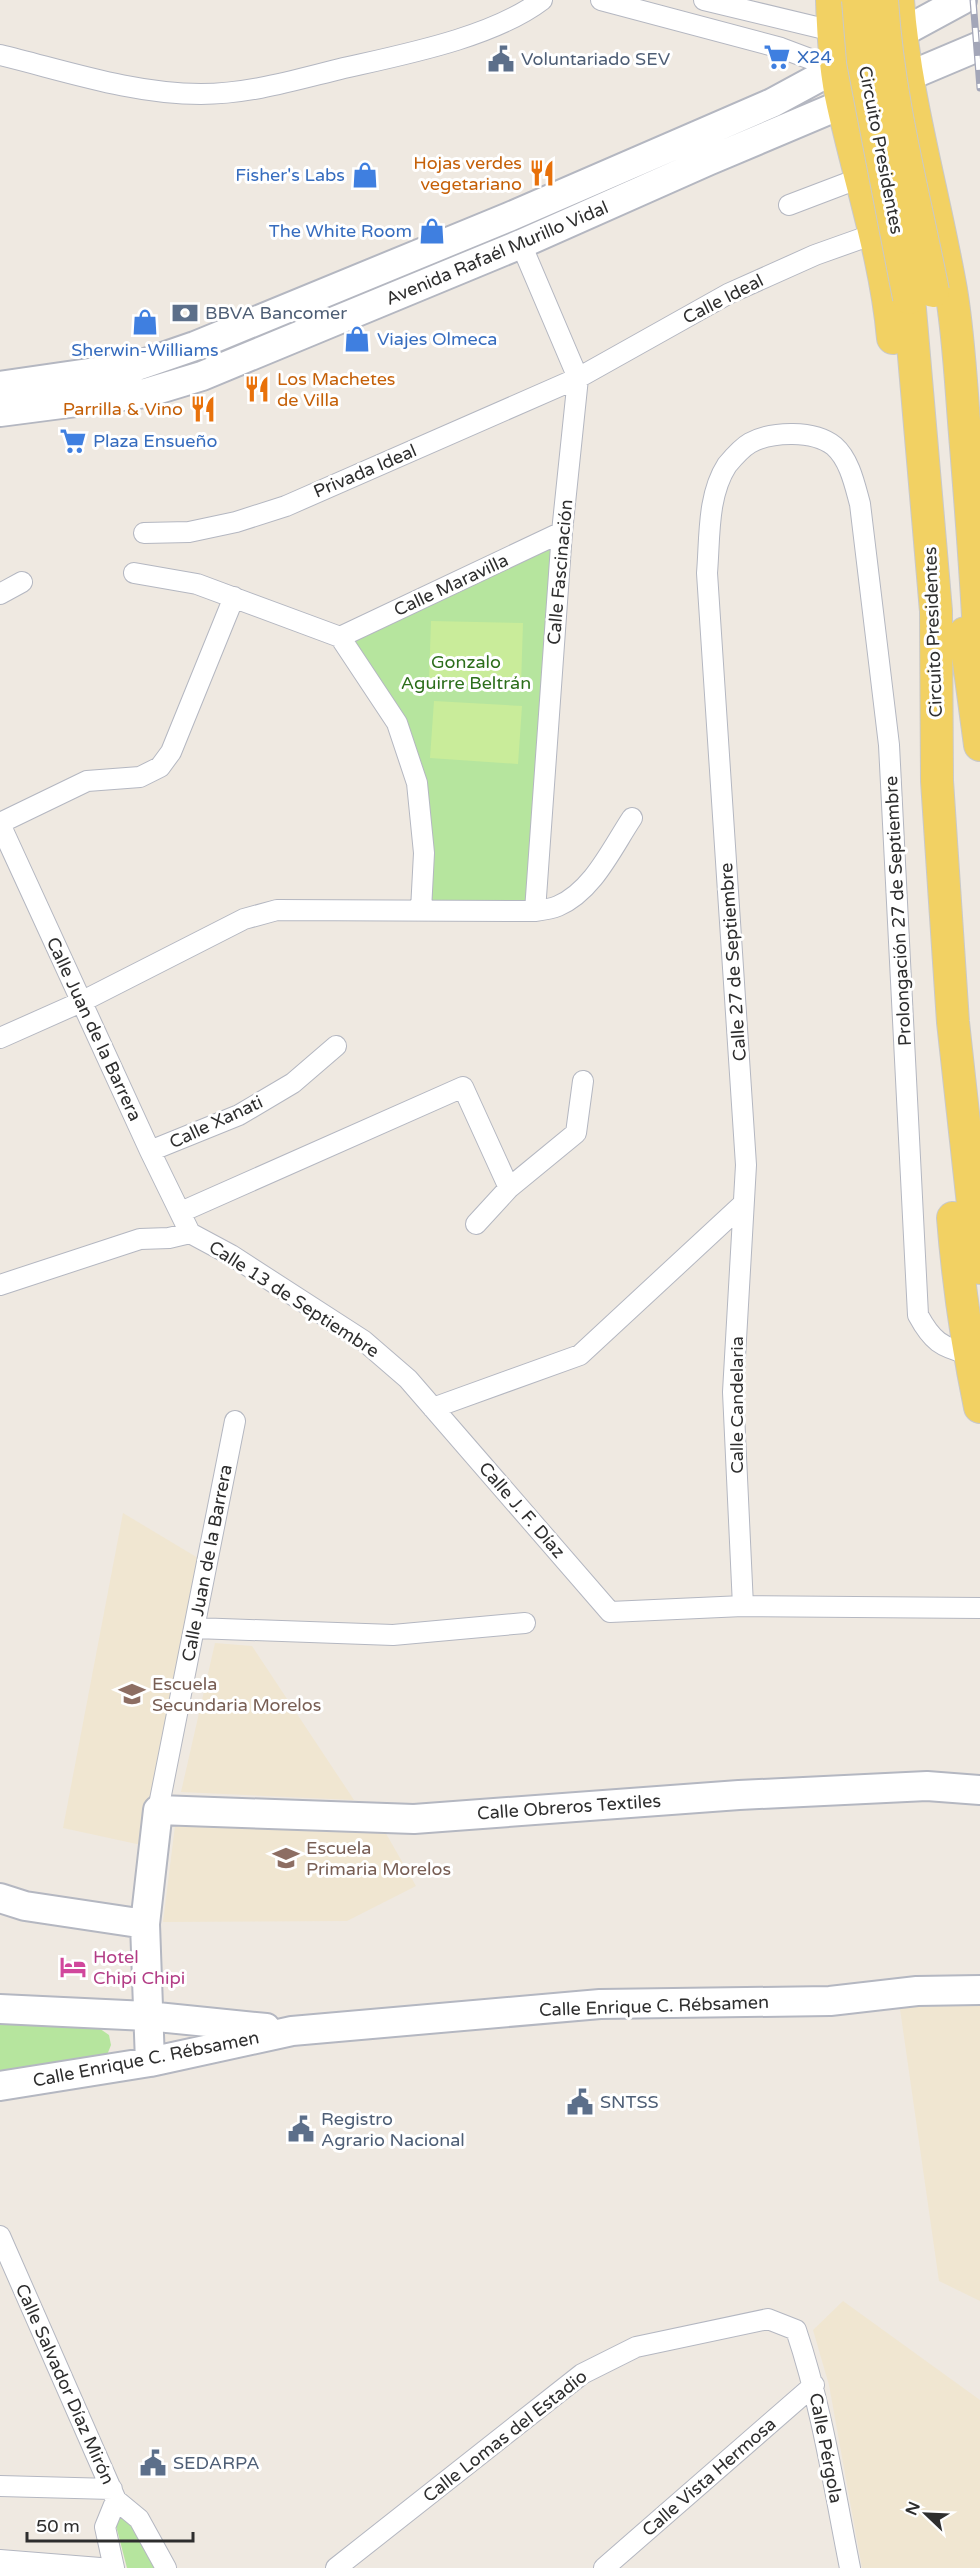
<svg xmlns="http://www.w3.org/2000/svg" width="980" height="2568" font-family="'Varela Round',sans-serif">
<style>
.education{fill:#f0e6d1}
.green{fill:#b6e59e}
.pitch{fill:#c9ec9a}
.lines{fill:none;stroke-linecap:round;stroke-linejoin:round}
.minor-casing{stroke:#b4b7c1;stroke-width:22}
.secondary-casing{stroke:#b4b7c1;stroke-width:32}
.primary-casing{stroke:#c9c9c9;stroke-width:34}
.minor{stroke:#fff;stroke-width:20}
.secondary{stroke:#fff;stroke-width:28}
.primary{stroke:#f2d163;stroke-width:32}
.rail-casing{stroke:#a3a6b8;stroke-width:7}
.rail{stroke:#fff;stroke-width:4.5;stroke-dasharray:14;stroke-linecap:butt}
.primary-bridge-casing{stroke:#c9c9c9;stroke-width:34;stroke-linecap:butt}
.primary-bridge{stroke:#f2d163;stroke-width:32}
.labels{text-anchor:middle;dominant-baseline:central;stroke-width:6;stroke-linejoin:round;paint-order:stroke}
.shop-label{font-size:18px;fill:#366cbe;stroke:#fff;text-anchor:start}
.service-label{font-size:18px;fill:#4e5e75;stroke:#fff;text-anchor:start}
.street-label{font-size:18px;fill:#2e2e2e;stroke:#fff}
.food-label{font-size:18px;fill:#c56008;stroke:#fff;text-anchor:end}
.park-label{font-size:18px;fill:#2c6e1b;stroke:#fff}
.education-label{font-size:18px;fill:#785e54;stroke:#fff;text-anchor:start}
.hotel-label{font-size:18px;fill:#b23c85;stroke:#fff;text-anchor:start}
</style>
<rect width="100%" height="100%" fill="#efe9e1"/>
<path class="education" d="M123,1513L203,1561L146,1846L63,1828Z
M215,1643L252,1646L354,1800L181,1792Z
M175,1826L384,1830L416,1886L347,1921L163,1922Z
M980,1994V2301L939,2281L898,1995Z
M843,2301L980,2400V2568H862L829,2385L813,2330Z"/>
<path class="green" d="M562,532L535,911L421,910L417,783L397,723L340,637Z
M0,2022L96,2026L109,2035L111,2045L107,2055L0,2072Z
M122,2510L155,2568H127L114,2518Z"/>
<path class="pitch" d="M431,621L523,623L521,685L429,683Z
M434,701L522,706L518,764L430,758Z"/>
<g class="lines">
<g class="minor-casing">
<path id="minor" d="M601,0L781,48L837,69
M704,0L833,31
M0,55C66,71 133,94 201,94C249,94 295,80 340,69C401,55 492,38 542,0
M789,205L860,178
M521,244L578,378L562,532L535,911
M144,533L189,532L236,522L286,506L578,378L728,294L815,255L874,234
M134,573L197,584L340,637
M0,594L22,582
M340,637L397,723L417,783L424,853L421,910
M340,637L562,532
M0,823L87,781L140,777L160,767L171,752L234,597
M0,824L150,1151L190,1233
M0,1038L81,1002L244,919L277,910L535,911C543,910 551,909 558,906C593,891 612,848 632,818
M150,1151L239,1115L293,1083L336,1046
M181,1212L463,1087L509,1188
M476,1224L509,1188L576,1133L583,1081
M0,1285L140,1239L169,1238L190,1233L231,1255L364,1341L408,1379L610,1612L743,1606L980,1608
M433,1408L580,1355L743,1204
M743,1606L733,1392L746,1165L707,573C710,538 707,496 727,465C732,459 743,447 750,443C772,431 814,430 834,446C850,460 855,486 860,504L889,745L918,1315C932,1341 941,1347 969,1354
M195,1628L393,1635L525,1623
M158,1810L235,1421
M0,2236L116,2500L139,2519L166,2568
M0,2486L112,2489
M0,2560L100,2568
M114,2568L105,2527L116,2500
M336,2568L582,2374L636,2347L768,2319L796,2330C822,2407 834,2488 850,2568
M604,2568L814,2385"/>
</g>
<g class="secondary-casing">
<path id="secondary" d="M0,386L137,366L195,346L509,217L772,103L962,0
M0,412L146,393L202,376L521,244L708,161L980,46
M0,1898L25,1906L145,1924
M0,2009L147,2016L266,2028
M150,2062L145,1924L158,1810L414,1819L739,1795L927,1786L980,1790
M0,2086L150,2062L292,2031L600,2004L830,2001L917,1991L980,1990"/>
</g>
<g class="primary-casing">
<path id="primary" d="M832,0C833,35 835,71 843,105C860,182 886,259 893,338
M898,0C905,98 934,193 951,290C959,337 961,386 965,434C971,508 977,582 980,656
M909,298L936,611L937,781L953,1022L980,1268
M965,633L980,745
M953,1218C958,1281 967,1344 980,1407"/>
</g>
<use href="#minor" class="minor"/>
<use href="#secondary" class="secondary"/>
<use href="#primary" class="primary"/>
<g class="rail-casing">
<path id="rail" d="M973,0L980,88"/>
</g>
<use href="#rail" class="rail"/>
<g class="primary-bridge-casing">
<path id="primary-bridge" d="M858,0L863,61L909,298
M882,0C888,98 914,195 933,291"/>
</g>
<use href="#primary-bridge" class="primary-bridge"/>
</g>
<defs>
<g id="supermarket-bare" transform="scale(2.07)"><path d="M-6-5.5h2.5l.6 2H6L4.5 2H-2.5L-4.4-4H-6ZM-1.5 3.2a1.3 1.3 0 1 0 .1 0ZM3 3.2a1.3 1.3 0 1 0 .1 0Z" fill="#3f7fe0" stroke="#fff" stroke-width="2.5" paint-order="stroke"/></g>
<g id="civic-bare" transform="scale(2.07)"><path d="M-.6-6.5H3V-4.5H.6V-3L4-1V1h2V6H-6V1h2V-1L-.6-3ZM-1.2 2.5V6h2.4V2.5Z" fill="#5c6f8a" stroke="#fff" stroke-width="2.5" paint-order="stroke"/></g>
<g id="restaurant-bare" transform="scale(2.07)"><path d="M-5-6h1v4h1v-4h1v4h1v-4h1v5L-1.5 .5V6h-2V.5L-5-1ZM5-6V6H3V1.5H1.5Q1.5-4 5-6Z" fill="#e8710a" stroke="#fff" stroke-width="2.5" paint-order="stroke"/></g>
<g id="shop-bare" transform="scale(2.07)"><path d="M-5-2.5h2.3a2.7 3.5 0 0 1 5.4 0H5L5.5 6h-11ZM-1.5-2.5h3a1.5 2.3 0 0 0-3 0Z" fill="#3f7fe0" stroke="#fff" stroke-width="2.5" paint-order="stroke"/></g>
<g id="bank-bare" transform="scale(2.07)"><path d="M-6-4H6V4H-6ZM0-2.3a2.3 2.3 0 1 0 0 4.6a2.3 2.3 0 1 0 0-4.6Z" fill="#5c6f8a" stroke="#fff" stroke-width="2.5" paint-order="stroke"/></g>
<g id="school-bare" transform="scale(2.07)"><path d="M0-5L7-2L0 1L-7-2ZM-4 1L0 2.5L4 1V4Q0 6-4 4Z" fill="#8d6e63" stroke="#fff" stroke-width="2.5" paint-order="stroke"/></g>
<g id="hotel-bare" transform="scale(2.07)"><path d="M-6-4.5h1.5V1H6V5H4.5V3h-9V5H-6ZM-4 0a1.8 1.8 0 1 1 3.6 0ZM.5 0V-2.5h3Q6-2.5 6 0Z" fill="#d1479c" stroke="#fff" stroke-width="2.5" paint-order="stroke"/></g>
</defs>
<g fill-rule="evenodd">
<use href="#supermarket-bare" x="777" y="57"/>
<use href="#civic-bare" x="501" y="59"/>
<use href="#restaurant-bare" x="542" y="173"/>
<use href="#shop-bare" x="365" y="175"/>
<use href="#shop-bare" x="432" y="231"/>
<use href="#bank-bare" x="185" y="313"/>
<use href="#shop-bare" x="145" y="322"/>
<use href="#shop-bare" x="357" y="339"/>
<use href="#restaurant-bare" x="257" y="389"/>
<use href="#restaurant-bare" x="203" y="409"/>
<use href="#supermarket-bare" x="73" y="441"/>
<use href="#school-bare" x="132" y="1694"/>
<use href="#school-bare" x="286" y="1858"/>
<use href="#hotel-bare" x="73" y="1967"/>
<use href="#civic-bare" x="580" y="2102"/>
<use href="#civic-bare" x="301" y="2129"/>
<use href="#civic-bare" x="153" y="2463"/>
</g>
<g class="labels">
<g class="shop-label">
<text x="797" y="57">X24</text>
<text x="345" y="175" text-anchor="end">Fisher's Labs</text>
<text x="412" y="231" text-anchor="end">The White Room</text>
<text x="377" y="339">Viajes Olmeca</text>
<text x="145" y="350" text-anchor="middle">Sherwin-Williams</text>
<text x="93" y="441">Plaza Ensueño</text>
</g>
<g class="service-label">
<text x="521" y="59">Voluntariado SEV</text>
<text x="205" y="313">BBVA Bancomer</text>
<text x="600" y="2102">SNTSS</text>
<text x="321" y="2119">Registro<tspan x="321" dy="21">Agrario Nacional</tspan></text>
<text x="173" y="2463">SEDARPA</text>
</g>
<g class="street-label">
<text transform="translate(881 150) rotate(79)">Circuito Presidentes</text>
<text transform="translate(497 253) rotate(-23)">Avenida Rafaél Murillo Vidal</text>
<text transform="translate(723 299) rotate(-27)">Calle Ideal</text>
<text transform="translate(365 471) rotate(-23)">Privada Ideal</text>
<text transform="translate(560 572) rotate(-85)">Calle Fascinación</text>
<text transform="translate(451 585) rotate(-25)">Calle Maravilla</text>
<text transform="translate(933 632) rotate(-92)">Circuito Presidentes</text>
<text transform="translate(898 911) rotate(-93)">Prolongación 27 de Septiembre</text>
<text transform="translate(733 962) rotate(-94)">Calle 27 de Septiembre</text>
<text transform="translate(94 1029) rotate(65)">Calle Juan de la Barrera</text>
<text transform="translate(216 1122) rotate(-25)">Calle Xanati</text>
<text transform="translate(294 1299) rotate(33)">Calle 13 de Septiembre</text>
<text transform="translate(737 1405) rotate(-90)">Calle Candelaria</text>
<text transform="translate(522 1510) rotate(49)">Calle J. F. Díaz</text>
<text transform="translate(207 1563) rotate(-79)">Calle Juan de la Barrera</text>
<text transform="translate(569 1807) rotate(-4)">Calle Obreros Textiles</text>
<text transform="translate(654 2006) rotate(-2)">Calle Enrique C. Rébsamen</text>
<text transform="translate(146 2059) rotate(-11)">Calle Enrique C. Rébsamen</text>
<text transform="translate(65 2384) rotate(66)">Calle Salvador Díaz Mirón</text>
<text transform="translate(505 2436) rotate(-38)">Calle Lomas del Estadio</text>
<text transform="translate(826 2448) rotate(79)">Calle Pérgola</text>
<text transform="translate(709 2477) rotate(-41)">Calle Vista Hermosa</text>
</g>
<g class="food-label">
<text x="522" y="163">Hojas verdes<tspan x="522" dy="21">vegetariano</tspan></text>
<text x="277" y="379" text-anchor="start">Los Machetes<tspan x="277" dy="21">de Villa</tspan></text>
<text x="183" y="409">Parrilla &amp; Vino</text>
</g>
<g class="park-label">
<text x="466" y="662">Gonzalo<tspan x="466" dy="21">Aguirre Beltrán</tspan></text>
</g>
<g class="education-label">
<text x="152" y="1684">Escuela<tspan x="152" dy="21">Secundaria Morelos</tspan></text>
<text x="306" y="1848">Escuela<tspan x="306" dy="21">Primaria Morelos</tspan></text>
</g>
<g class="hotel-label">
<text x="93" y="1957">Hotel<tspan x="93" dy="21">Chipi Chipi</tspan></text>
</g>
</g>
<g transform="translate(926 2514) rotate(293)" stroke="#ffffff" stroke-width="4.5" paint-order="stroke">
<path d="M0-4.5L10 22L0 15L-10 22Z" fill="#2e2e2e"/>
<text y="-9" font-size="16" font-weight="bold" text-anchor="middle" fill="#2e2e2e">N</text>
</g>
<path d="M27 2532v9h166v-9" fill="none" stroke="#2e2e2e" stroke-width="3"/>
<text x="36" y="2532" font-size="18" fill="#2e2e2e" stroke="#ffffff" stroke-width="4.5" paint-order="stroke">50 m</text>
</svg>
